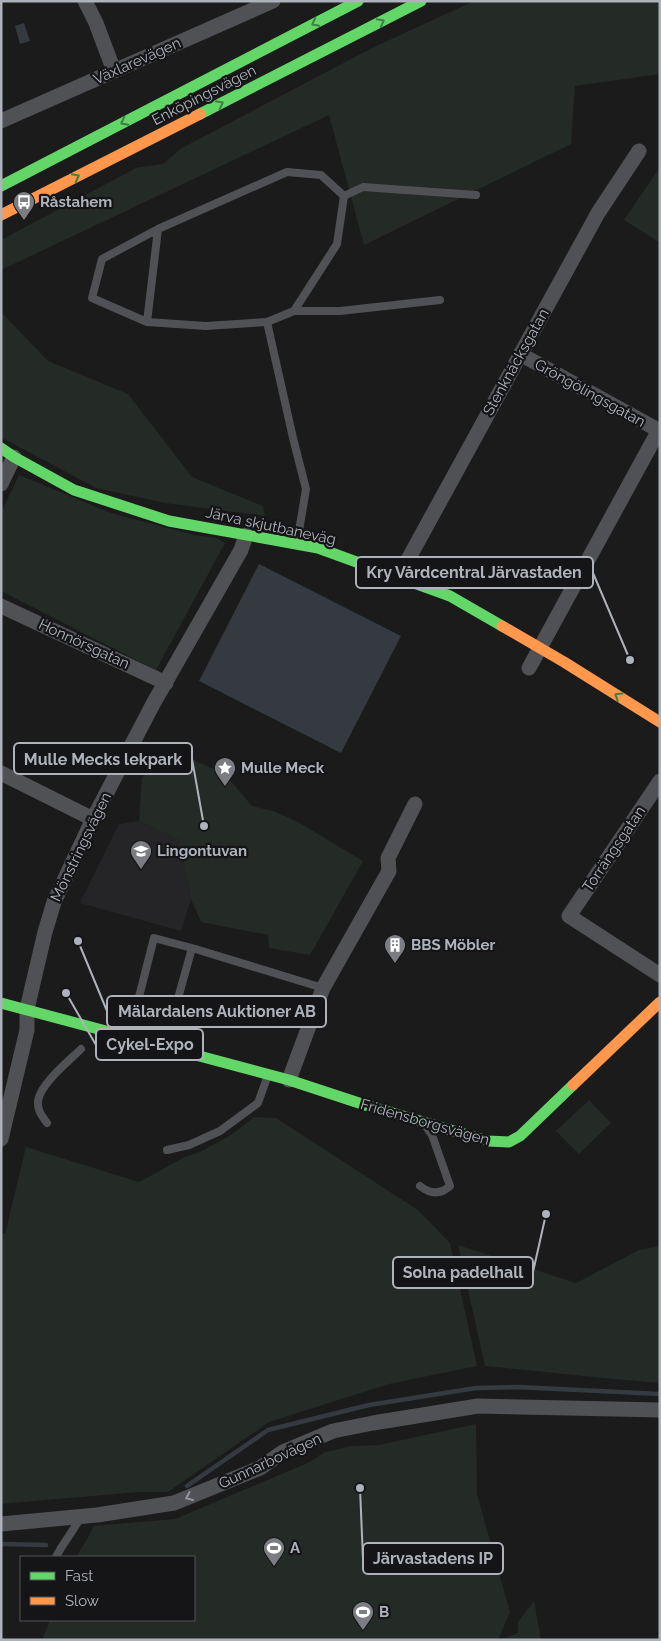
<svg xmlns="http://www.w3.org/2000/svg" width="661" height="1641" font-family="Raleway,sans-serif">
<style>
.built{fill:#252527}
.green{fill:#242a25}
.water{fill:#343a40}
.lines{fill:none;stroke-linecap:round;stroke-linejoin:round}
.stream{stroke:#343a40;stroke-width:4.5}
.lane{stroke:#505154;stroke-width:8}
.street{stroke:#505154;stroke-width:15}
.fast{stroke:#63d668;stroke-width:11}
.slow{stroke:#ff974d;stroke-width:11}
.oneway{stroke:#407f44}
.oneway2{stroke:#92959b}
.labels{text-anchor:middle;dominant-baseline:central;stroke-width:4.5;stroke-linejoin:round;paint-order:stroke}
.street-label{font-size:15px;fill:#aeb2ba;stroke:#151517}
.poi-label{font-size:15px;font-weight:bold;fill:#aeb2ba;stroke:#151517;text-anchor:start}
.leader{fill:none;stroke:#aeb2ba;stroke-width:2}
.callout-dot{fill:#aeb2ba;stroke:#151517;stroke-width:2}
.callout{fill:#151517;stroke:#aeb2ba;stroke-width:2}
.callout-label{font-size:16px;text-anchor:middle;font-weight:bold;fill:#aeb2ba}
</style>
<rect width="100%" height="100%" fill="#1b1b1b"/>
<path class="built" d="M139,821L179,840L191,899L181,931L80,903L119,824Z"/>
<path class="green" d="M474,1H660V74L575,86L571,144L364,245L329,115L1,270V240L136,168L163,164L182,148L372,48Z
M660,167V243L624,220Z
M1,312L48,361L128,394L192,477L263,506L265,516L165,503L96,488L4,439L1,436Z
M19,475L111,513L194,535L217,538L225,543L156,670L1,591V513Z
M178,753L225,774L252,806L273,811L298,822L363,861L310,955L269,948L268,935L201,922L191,899L179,840L139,821L142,778L159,755Z
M589,1100L611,1123L579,1154L556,1131Z
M254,1117L276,1118L418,1210L450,1243L477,1366L389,1384L269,1422L168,1492H138L1,1504V1233L5,1234L26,1147L139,1182L185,1157L200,1152L231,1135Z
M458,1245L576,1283L639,1250L660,1246V1383L613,1379L485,1366Z
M476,1424L477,1494L510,1612L498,1640H42L50,1620H194V1557H77C82,1545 89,1539 93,1526L175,1519L310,1462L325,1452L352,1446L379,1445Z
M534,1601L541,1640H499L518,1633V1622Z"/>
<path class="water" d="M24,23L30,41L20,44L15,26Z
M259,564L401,636L341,753L199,681Z"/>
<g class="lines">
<path class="stream" d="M187,1486L268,1430L369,1405L476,1388L518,1387L660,1394
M1,1544L46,1545"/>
<path class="lane" d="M287,172L321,175L344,196L337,244L294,311L267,322L206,326L147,322L92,298L102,259L158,229Z
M344,196L363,187L476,195
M294,311H340L440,300
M147,322L158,229
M267,322L293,438L306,489L297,543
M192,948L323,988
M129,1036L154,938L192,948L165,1045
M47,1123C42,1116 37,1110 38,1101C40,1084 69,1061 81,1049
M167,1150L189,1145L220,1131L258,1103L268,1075
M420,1186C430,1194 440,1195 450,1186L432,1135L427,1128
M56,1557L61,1548L82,1516"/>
<path class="street" d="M85,1L96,23L114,71
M1,121L273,1
M520,354L660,431
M1,484L14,457
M399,576L598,213L639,151
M1,606L166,683
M529,668L659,430
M1,773L93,819
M660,781L569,916L660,975
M289,1080L323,988L389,871L388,858L415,804
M1,1139L27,1030V1009L45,932L54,902L93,819L153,704L241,550L246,535
M1,1524L97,1515L174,1503L260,1468L283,1452L333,1431L373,1423L478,1406L660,1410"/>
<path class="fast" d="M200,114L421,1
M1,186L358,1
M1,448L14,457L74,490L169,521L318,548L450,596L502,626
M1,1003L289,1080L365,1105L488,1141L509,1142L520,1136L573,1085"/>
<path class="slow" d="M1,215L200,114
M502,626L564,662L660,722
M573,1085L660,1002"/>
</g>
<defs><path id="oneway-chevron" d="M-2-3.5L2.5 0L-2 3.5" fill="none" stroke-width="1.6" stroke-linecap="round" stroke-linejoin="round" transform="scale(1.25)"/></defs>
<g class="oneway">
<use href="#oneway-chevron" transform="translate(381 22) rotate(-27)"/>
<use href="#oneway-chevron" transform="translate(315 23) rotate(153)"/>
<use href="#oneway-chevron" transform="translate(220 104) rotate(-27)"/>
<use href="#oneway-chevron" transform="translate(124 122) rotate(153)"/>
<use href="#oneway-chevron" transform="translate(76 177) rotate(-27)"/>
<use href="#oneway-chevron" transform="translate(618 696) rotate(-148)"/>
</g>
<use class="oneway2" href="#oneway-chevron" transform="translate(189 1497) rotate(157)"/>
<defs>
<g id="bus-pin" transform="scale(1.125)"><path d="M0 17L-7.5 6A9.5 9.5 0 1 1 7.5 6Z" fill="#7b7d82" stroke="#151517"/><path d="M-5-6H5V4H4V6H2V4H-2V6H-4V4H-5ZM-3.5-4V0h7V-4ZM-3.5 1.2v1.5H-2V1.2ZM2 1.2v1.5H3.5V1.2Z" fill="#fff"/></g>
<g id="sight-pin" transform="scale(1.125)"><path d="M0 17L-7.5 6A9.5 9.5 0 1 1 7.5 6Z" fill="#7b7d82" stroke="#151517"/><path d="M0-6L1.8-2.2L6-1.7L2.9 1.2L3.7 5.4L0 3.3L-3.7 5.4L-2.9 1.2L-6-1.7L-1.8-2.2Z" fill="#fff"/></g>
<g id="school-pin" transform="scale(1.125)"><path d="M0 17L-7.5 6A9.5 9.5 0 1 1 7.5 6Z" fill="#7b7d82" stroke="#151517"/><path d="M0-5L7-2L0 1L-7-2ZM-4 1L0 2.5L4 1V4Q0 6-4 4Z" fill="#fff"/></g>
<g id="building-pin" transform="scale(1.125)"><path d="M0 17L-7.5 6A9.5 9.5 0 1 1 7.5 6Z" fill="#7b7d82" stroke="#151517"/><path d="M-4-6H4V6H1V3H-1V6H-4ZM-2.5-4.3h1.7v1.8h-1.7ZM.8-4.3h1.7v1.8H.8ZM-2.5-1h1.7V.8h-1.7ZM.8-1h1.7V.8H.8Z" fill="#fff"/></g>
<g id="stadium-pin" transform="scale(1.125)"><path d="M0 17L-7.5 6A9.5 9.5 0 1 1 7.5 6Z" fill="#7b7d82" stroke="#151517"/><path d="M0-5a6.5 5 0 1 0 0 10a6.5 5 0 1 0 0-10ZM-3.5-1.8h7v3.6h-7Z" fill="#fff"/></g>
</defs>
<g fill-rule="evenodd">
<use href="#bus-pin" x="24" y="202"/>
<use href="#sight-pin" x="225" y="768"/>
<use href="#school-pin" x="141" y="851"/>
<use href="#building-pin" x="395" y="945"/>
<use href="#stadium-pin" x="274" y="1548"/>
<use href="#stadium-pin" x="363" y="1612"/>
</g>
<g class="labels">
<g class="street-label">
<text transform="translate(137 61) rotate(-24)">Växlarevägen</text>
<text transform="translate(204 95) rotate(-27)">Enköpingsvägen</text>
<text transform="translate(516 362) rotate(-61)">Stenknäcksgatan</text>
<text transform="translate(590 393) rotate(29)">Gröngölingsgatan</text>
<text transform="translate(271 526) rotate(12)">Järva skjutbaneväg</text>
<text transform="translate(84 644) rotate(25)">Honnörsgatan</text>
<text transform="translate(81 847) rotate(-64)">Mönstringsvägen</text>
<text transform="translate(614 849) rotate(-56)">Torrängsgatan</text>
<text transform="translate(425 1122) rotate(16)">Fridensborgsvägen</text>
<text transform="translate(270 1461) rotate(-25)">Gunnarbovägen</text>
</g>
<g class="poi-label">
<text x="40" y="202">Råstahem</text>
<text x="241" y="768">Mulle Meck</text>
<text x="157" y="851">Lingontuvan</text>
<text x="411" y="945">BBS Möbler</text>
<text x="290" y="1548">A</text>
<text x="379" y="1612">B</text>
</g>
</g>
<path class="leader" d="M630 660L593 573M204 826L192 759M78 941L107 1011M66 993L96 1045M546 1214L533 1272M360 1488L363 1559"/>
<g class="callout-dot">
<circle cx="630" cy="660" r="5"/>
<circle cx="204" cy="826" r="5"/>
<circle cx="78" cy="941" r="5"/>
<circle cx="66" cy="993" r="5"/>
<circle cx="546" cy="1214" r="5"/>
<circle cx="360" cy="1488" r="5"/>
</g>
<g class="callout">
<rect x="356" y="557" width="237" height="31" rx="5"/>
<rect x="14" y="743" width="178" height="31" rx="5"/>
<rect x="107" y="996" width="219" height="31" rx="5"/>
<rect x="96" y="1029" width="107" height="31" rx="5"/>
<rect x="393" y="1257" width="140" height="31" rx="5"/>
<rect x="363" y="1543" width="140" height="31" rx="5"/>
</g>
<g class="callout-label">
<text x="474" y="578">Kry Vårdcentral Järvastaden</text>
<text x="103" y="765">Mulle Mecks lekpark</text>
<text x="217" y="1017">Mälardalens Auktioner AB</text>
<text x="150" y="1050">Cykel-Expo</text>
<text x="463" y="1278">Solna padelhall</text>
<text x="433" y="1564">Järvastadens IP</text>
</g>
<rect width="661" height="1641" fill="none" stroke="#aeb2ba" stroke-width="5"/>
<rect x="20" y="1556" width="175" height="65" fill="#151517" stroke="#525458"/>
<rect x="30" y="1572" width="25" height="8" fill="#63d668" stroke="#525458"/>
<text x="65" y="1581" font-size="15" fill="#aeb2ba">Fast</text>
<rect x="30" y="1597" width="25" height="8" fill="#ff974d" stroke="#525458"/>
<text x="65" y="1606" font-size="15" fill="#aeb2ba">Slow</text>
</svg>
